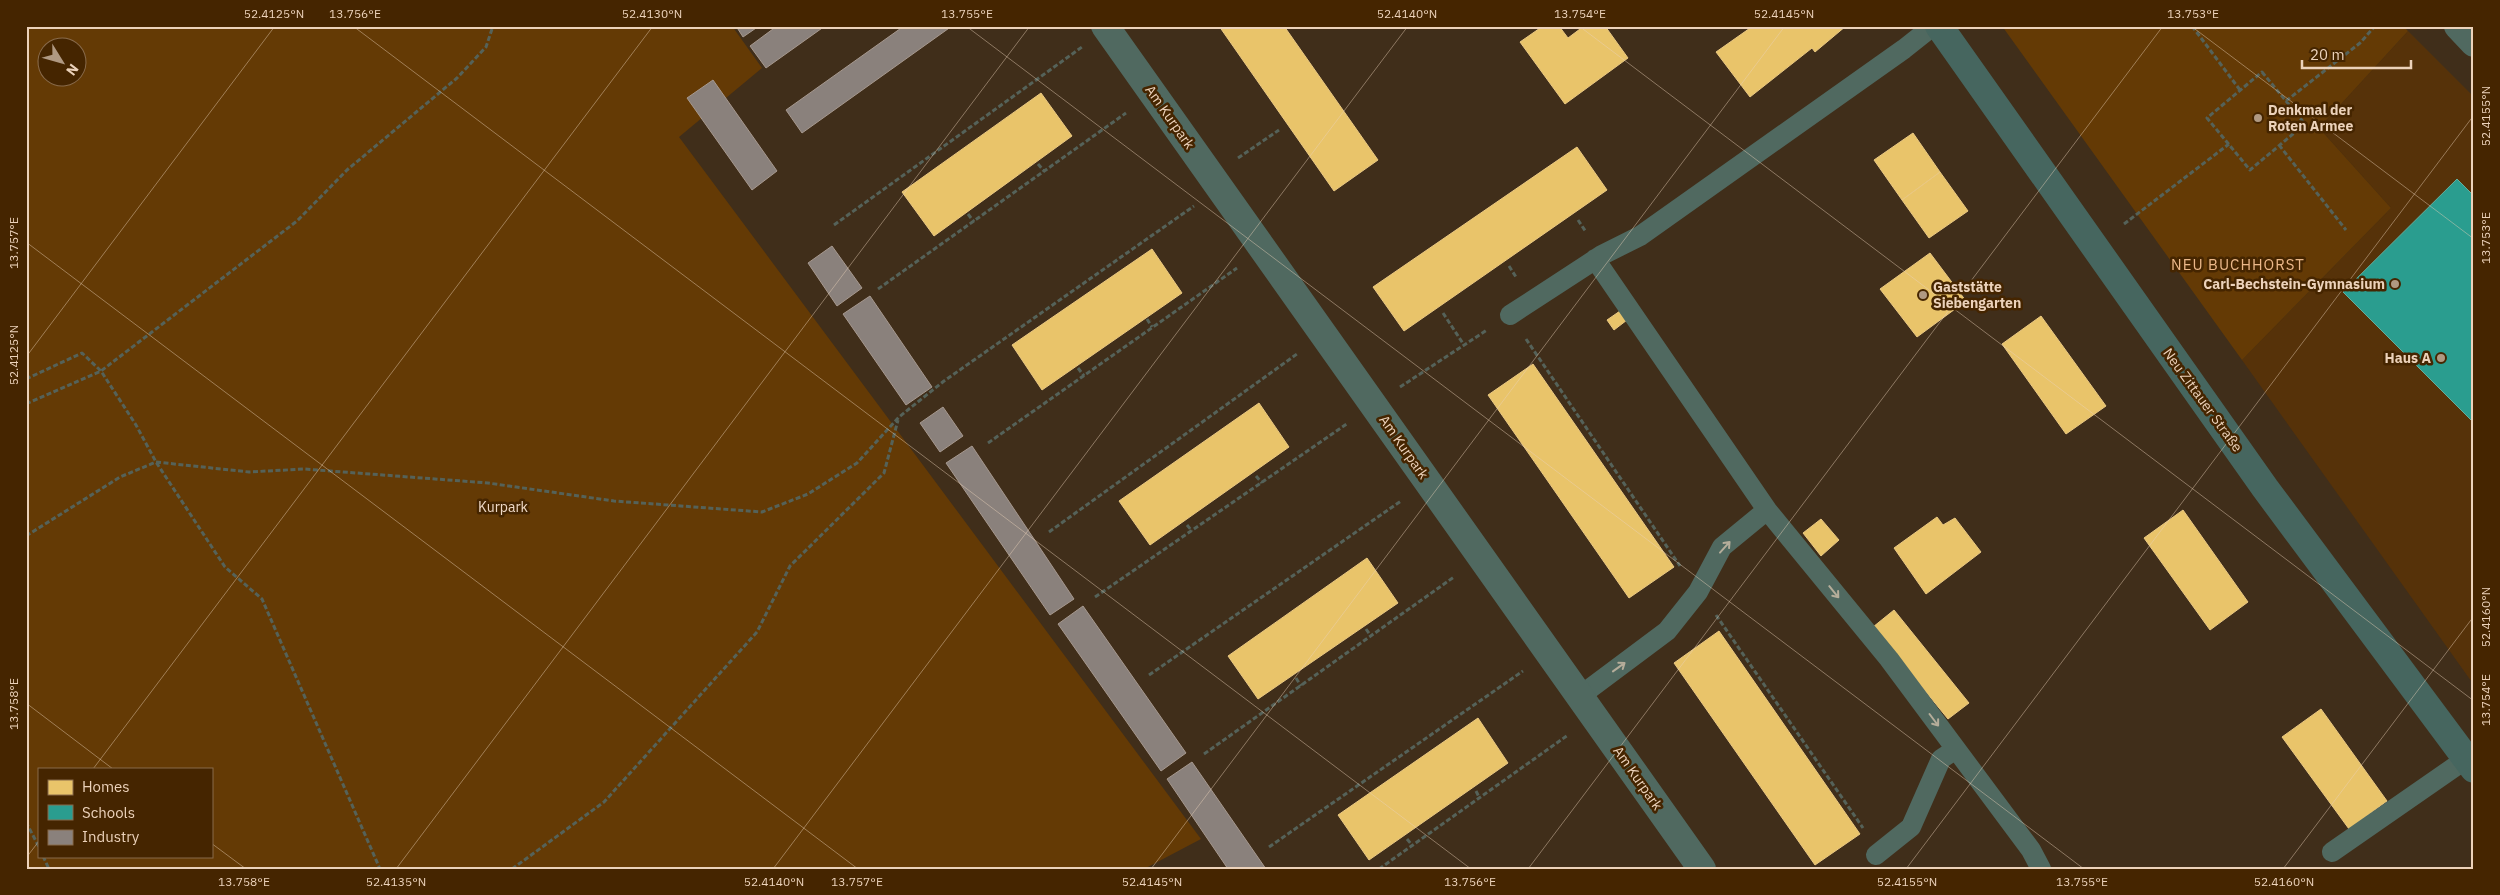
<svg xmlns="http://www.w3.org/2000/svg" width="2500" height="895" font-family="'IBM Plex Sans',sans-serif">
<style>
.built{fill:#563209}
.green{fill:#643a05;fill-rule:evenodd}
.homes{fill:#e9c46a;stroke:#eac882}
.schools{fill:#2a9d8f;stroke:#64ad9c}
.industry{fill:#8a817c;stroke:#a7998f}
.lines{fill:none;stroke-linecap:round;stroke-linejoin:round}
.path{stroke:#556259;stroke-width:3;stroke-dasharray:5 2.5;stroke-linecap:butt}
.service{stroke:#506960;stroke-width:20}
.minor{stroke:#506960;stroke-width:28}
.secondary{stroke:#46665f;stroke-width:28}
.oneway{stroke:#b5ad9a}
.ticks{fill:none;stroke:#ecd2ba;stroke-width:1;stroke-opacity:0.45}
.poi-dot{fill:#b09982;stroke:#452500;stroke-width:2}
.labels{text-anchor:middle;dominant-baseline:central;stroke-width:5;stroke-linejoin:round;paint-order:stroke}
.poi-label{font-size:14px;font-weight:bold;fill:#ecd2ba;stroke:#452500;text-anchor:start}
.street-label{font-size:14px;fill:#ecd2ba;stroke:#452500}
.park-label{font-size:14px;fill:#efd9c6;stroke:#452500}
.neighbourhood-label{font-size:15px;letter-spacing:1px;fill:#ecb889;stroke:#452500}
.neatline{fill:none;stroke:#ecd2ba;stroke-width:2}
.ticks-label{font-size:12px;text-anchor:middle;fill:#ecd2ba}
</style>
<rect width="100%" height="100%" fill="#402e1a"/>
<path class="built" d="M2408,31L2474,97V685L2242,360L2391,208L2319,128Z"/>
<path class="green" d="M26,26H732L762,68L679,137L1201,839L1144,869H26ZM48,48H78V78H48ZM39,769H211V856H39Z
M2002,26H2403L2408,31L2319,128L2391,208L2242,360Z"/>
<path class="homes" d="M1219,26H1284L1378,160L1334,191Z
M1543,26H1559L1568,38L1584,26H1605L1628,58L1565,104L1520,42Z
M1753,26H1846L1815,52L1812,48L1750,97L1716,52Z
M1041,93L1072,136L934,236L902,192Z
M1913,133L1940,172L1902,200L1874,160Z
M1577,147L1607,190L1404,331L1373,287Z
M1940,172L1968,211L1929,238L1902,200Z
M1152,249L1182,293L1042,390L1012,345Z
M1930,253L1966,301L1917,337L1880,289Z
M1620,311L1627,320L1614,330L1607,320Z
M2041,316L2106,406L2066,434L2002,344Z
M1533,364L1674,567L1629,598L1488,395Z
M1259,403L1289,447L1150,545L1119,501Z
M2183,510L2248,602L2210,630L2144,538Z
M1937,517L1943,525L1955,518L1981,552L1926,594L1894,548Z
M1821,519L1839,540L1821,556L1803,533Z
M1367,558L1398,603L1258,699L1228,656Z
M1894,610L1969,703L1948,719L1873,627Z
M1719,631L1860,834L1815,865L1674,663Z
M2321,709L2387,801L2349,829L2282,737Z
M1478,718L1508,763L1369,860L1338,815Z"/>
<path class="schools" d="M2457,179L2474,196V423L2343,292Z"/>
<path class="industry" d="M736,26H759L743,37Z
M777,26H825L766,68L750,46Z
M904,26H952L802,133L786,110Z
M713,80L777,171L752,190L687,98Z
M832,246L862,288L837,306L808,263Z
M870,296L932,387L906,405L843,314Z
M943,407L963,436L940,452L920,423Z
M972,446L1074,599L1050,615L946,463Z
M1083,606L1186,753L1161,771L1058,624Z
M1192,762L1266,869H1228L1167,779Z"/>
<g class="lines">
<path class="path" d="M2192,26L2240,90
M2262,72L2305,124L2250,170L2207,118Z
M2286,101L2360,43L2375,26
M2279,145L2346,230
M1238,158L1279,130
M1038,164L1044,171
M968,214L974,222
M1578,220L1586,232
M2124,224L2229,144
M834,225L1082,47
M1509,266L1516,277
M878,289L1126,113
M1443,313L1464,345
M1147,319L1152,327
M1526,339L1680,566
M1078,368L1084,376
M26,379L82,353L101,371L136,425L156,462L225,567L262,599L380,869
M1400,387L1487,330
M26,404L101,371L297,221L347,170L457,78L486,47L493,26
M988,443L1237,268
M1256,476L1262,483
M1187,525L1192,531
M1049,532L1297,354
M26,536L120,477L156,462L249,472L304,469L488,483L614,501L762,512L808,494L857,463L899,417L944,381L1194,206
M1095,597L1348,423
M1716,615L1863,828
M1366,629L1371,636
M1149,675L1401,501
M1296,678L1301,686
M1204,754L1454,577
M1476,791L1479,797
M26,822L39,847
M1407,839L1412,845
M1269,847L1523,671
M43,856L49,869
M512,869L604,802L757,632L790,566L884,473L898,420
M1379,869L1568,735"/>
<path class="service" d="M1595,259L1767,510
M1510,315L1602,255L1640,236L1904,49L1933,26
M1580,696L1667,631L1698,592L1722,547L1767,510L1889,659L2031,850L2041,869
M2332,852L2466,759
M1876,855L1911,827L1941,759L1956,749"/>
<path class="minor" d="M1105,26L1702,869
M2458,26L2474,43"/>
<path class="secondary" d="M1939,26L2265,488L2474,769"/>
</g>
<defs><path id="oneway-shaft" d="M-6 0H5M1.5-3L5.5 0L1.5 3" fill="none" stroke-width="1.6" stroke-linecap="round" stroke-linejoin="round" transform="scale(1.25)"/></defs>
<g class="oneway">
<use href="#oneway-shaft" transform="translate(1725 547) rotate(-48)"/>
<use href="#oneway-shaft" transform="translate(1834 592) rotate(51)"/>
<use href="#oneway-shaft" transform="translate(1619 667) rotate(-36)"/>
<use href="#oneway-shaft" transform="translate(1934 720) rotate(53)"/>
</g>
<path class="ticks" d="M353,26L1471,869M966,26L2084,869M1579,26L2474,701M2191,26L2474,239M26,242L858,869M26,357L275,26M26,703L113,769M93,769L653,26M211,843L246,869M26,858L39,841M396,869L1030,26M773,869L1408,26M1151,869L1785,26M1528,869L2163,26M1906,869L2474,115M2283,869L2474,616"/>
<g class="poi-dot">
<circle cx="2258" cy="118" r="5"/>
<circle cx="2395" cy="284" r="5"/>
<circle cx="1923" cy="295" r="5"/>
<circle cx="2441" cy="358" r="5"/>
</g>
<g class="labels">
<g class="poi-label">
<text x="2268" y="110">Denkmal der<tspan x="2268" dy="16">Roten Armee</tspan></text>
<text x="2385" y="284" text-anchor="end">Carl-Bechstein-Gymnasium</text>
<text x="1933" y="287">Gaststätte<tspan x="1933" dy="16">Siebengarten</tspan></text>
<text x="2431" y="358" text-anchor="end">Haus A</text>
</g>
<g class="street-label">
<text transform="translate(1170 117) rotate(55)">Am Kurpark</text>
<text transform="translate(2203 400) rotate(54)">Neu Zittauer Straße</text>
<text transform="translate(1404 447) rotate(55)">Am Kurpark</text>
<text transform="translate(1638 778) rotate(55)">Am Kurpark</text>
</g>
<g class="park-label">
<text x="503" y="507">Kurpark</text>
</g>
<g class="neighbourhood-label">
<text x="2238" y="264">NEU BUCHHORST</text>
</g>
</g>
<rect width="2500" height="895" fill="none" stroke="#452500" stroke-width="55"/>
<rect x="38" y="768" width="175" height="90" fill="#452500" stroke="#886a4a"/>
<rect x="48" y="780" width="25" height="15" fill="#e9c46a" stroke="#886a4a"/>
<text x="82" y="792" font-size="15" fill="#ecd2ba">Homes</text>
<rect x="48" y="805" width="25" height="15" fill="#2a9d8f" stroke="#886a4a"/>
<text x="82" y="818" font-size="15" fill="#ecd2ba">Schools</text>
<rect x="48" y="830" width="25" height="15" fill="#8a817c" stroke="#886a4a"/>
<text x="82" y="842" font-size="15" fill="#ecd2ba">Industry</text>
<g transform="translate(62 62) rotate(127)"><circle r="24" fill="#452500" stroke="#886a4a"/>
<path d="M0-4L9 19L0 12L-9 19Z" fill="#b09982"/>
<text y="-8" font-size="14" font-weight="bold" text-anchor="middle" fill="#ecd2ba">N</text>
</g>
<path d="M2302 60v8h109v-8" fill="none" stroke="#ecd2ba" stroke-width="2.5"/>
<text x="2310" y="60" font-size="15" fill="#ecd2ba" stroke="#452500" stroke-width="4" paint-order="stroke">20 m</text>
<rect x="28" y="28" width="2444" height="840" class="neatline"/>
<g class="ticks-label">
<text x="274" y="18">52.4125°N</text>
<text x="355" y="18">13.756°E</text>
<text x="652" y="18">52.4130°N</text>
<text x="967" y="18">13.755°E</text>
<text x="1407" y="18">52.4140°N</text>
<text x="1580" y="18">13.754°E</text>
<text x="1784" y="18">52.4145°N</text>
<text x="2193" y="18">13.753°E</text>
<text transform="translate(2486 116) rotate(-90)" y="4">52.4155°N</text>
<text transform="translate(2486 238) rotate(-90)" y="4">13.753°E</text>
<text transform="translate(14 243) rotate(-90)" y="4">13.757°E</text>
<text transform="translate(14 355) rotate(-90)" y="4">52.4125°N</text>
<text transform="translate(2486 617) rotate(-90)" y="4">52.4160°N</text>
<text transform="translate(2486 700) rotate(-90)" y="4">13.754°E</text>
<text transform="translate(14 704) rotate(-90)" y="4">13.758°E</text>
<text x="244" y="886">13.758°E</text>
<text x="396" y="886">52.4135°N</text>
<text x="774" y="886">52.4140°N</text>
<text x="857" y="886">13.757°E</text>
<text x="1152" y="886">52.4145°N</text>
<text x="1470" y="886">13.756°E</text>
<text x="1907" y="886">52.4155°N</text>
<text x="2082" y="886">13.755°E</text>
<text x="2284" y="886">52.4160°N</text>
</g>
</svg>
